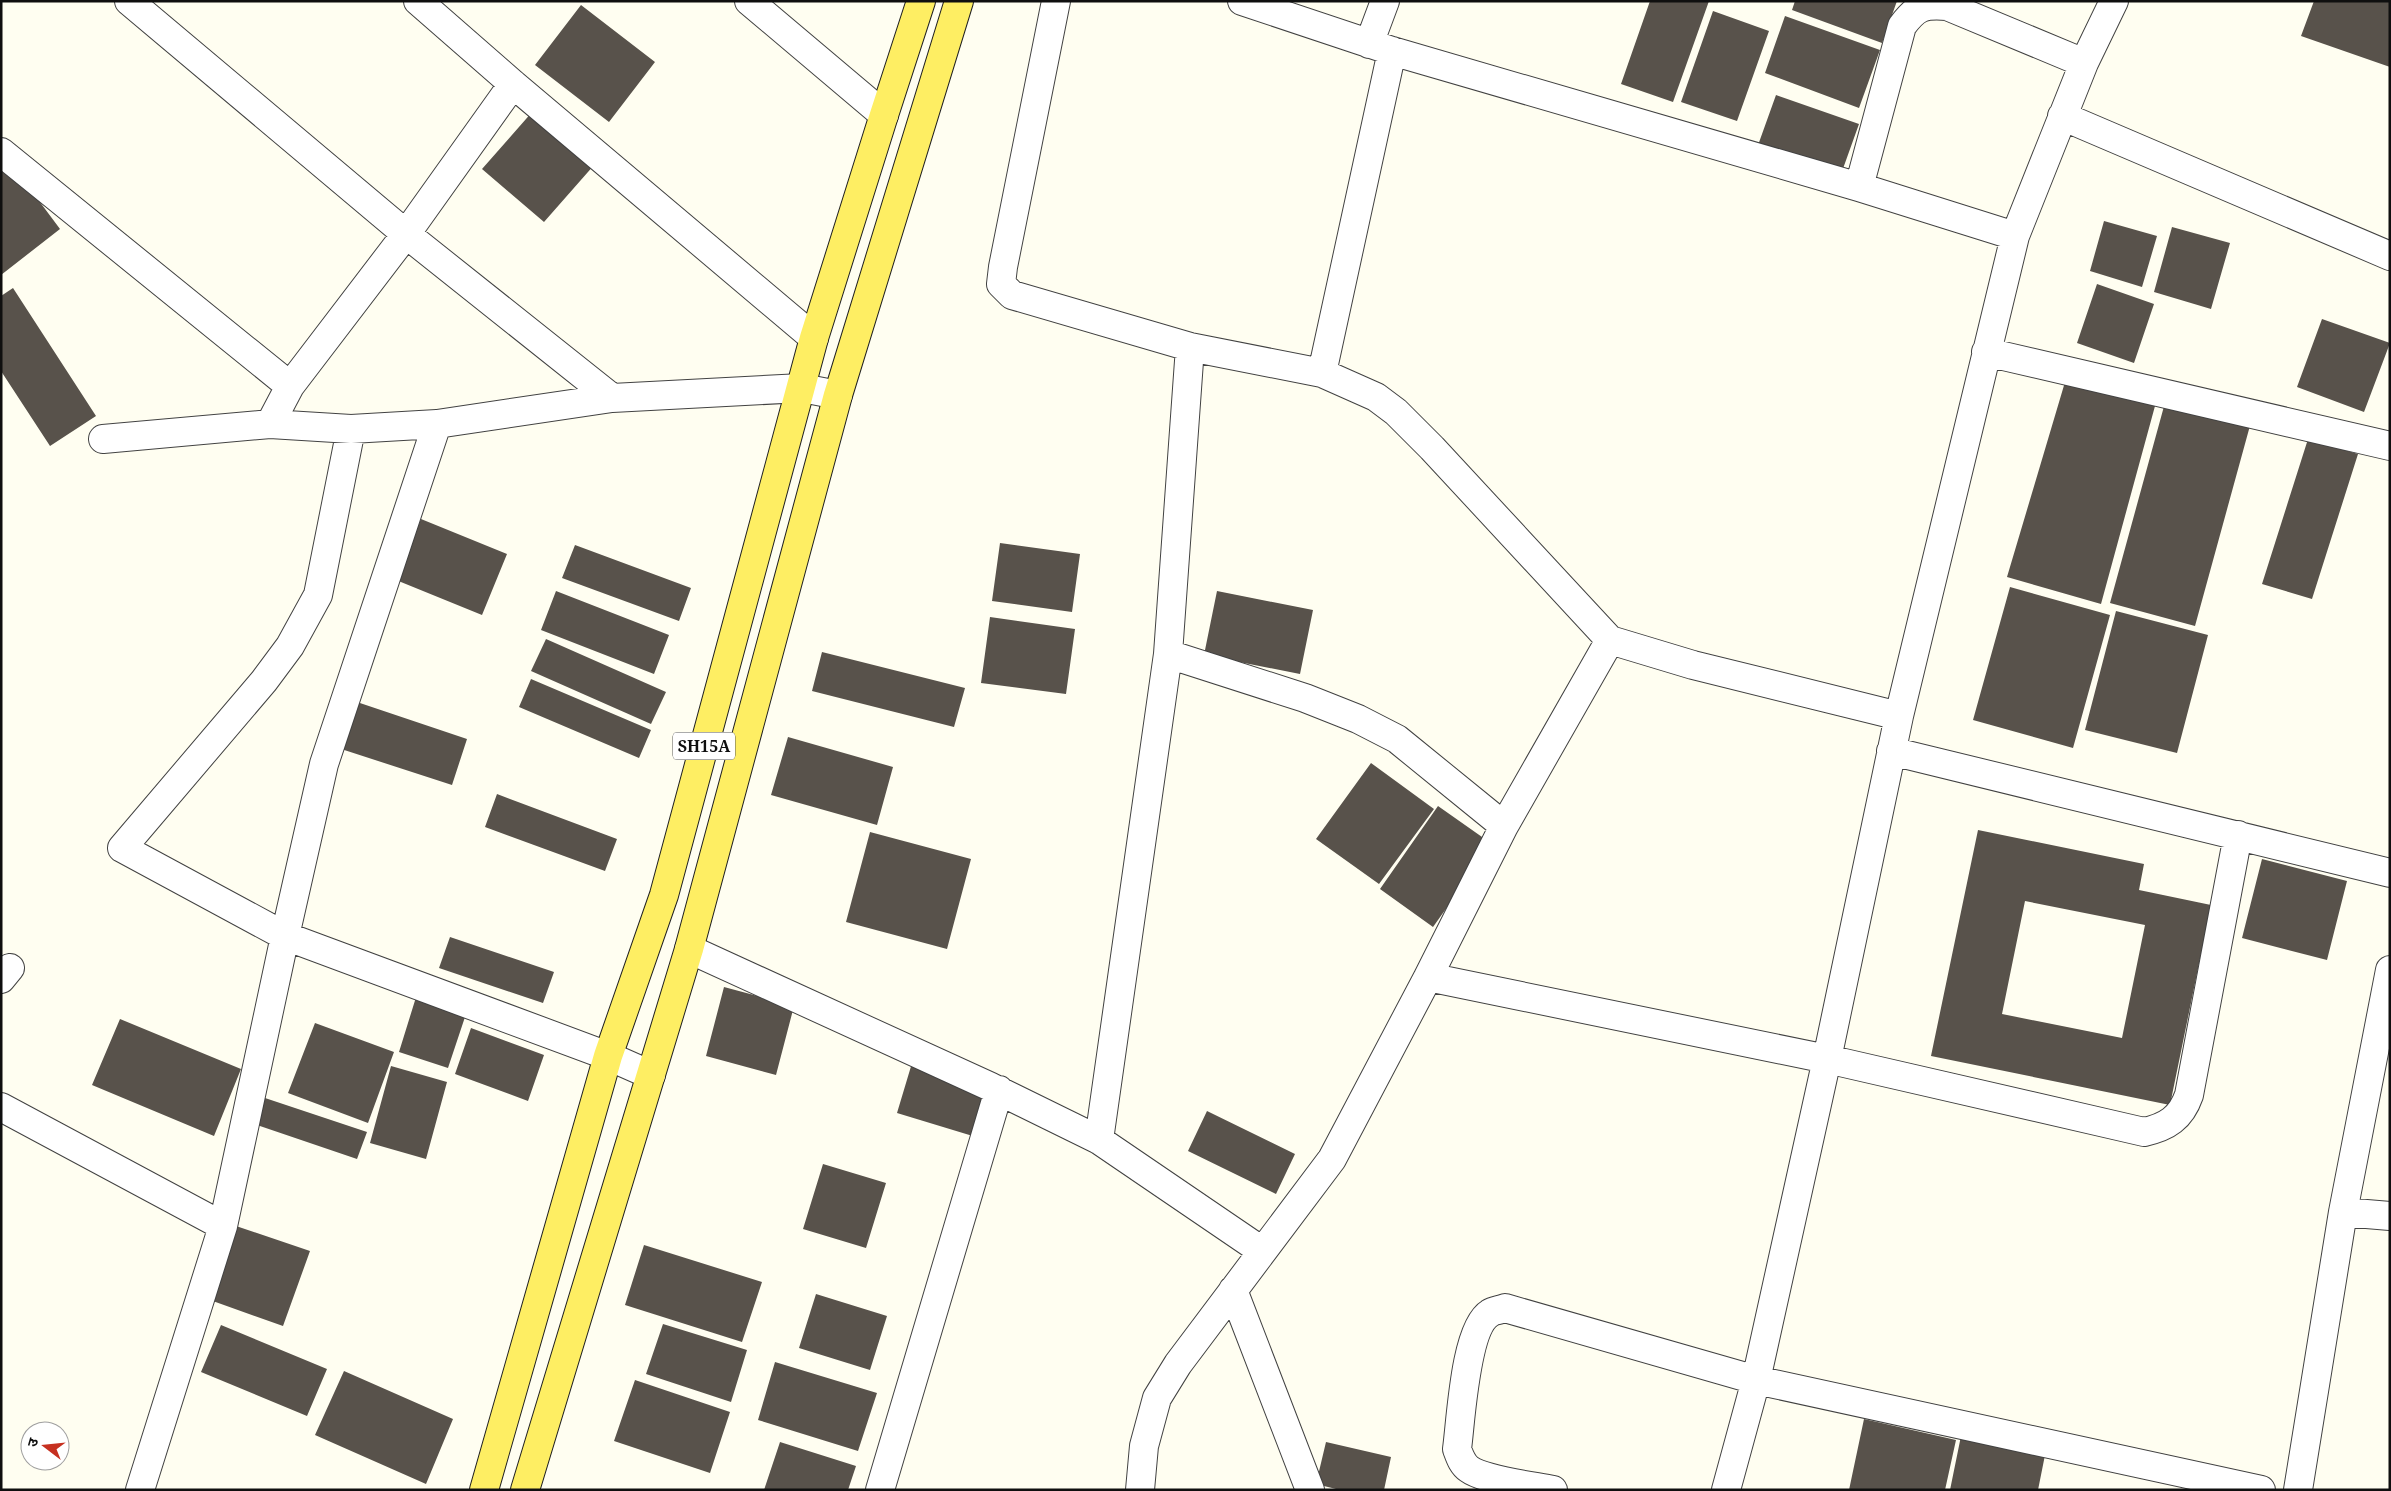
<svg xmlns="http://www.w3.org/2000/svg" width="2391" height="1491" font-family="'Noto Serif','Noto Sans Devanagari',serif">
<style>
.building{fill:#58524b;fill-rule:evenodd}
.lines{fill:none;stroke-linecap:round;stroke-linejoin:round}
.minor-casing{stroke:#424242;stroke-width:30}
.major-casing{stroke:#202020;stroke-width:30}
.minor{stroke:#fff;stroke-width:28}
.major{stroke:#feee63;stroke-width:28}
.labels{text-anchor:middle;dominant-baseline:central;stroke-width:5;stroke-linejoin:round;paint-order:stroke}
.shield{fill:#fff;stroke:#575757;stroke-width:1}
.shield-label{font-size:16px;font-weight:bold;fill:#0f0f0f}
</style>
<rect width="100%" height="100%" fill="#fffef1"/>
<path class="building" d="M1650,1H1709L1673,102L1621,84Z
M1795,1H1897L1882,43L1792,10Z
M2314,1H2390V67L2301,36Z
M581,5L655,62L609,122L535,65Z
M1713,11L1769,31L1737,121L1681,102Z
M1785,16L1880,50L1859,108L1765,73Z
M1776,95L1859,124L1840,177L1757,148Z
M533,111L595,164L544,222L482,169Z
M7,158L60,229L1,275V162Z
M2104,221L2157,236L2142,287L2090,271Z
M2172,227L2230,243L2211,309L2154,292Z
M2097,284L2154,304L2134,363L2077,343Z
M13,288L96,416L50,446L1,371V296Z
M2322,319L2390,343L2364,412L2297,387Z
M2065,382L2155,406L2101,604L2007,577Z
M2166,399L2251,422L2195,626L2110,603Z
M2308,439L2358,454L2312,599L2262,584Z
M421,519L507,554L482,615L396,580Z
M1000,543L1080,554L1072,612L992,601Z
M575,545L691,588L679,621L562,578Z
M2010,587L2110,615L2073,748L1973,720Z
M556,591L669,635L654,674L541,630Z
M1217,591L1313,610L1300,674L1204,655Z
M2116,611L2208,635L2177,753L2085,730Z
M990,617L1075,629L1066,694L981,683Z
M546,639L666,692L651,724L531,671Z
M822,652L965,688L954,727L812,691Z
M531,679L651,730L639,758L519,707Z
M351,700L467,739L452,785L335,747Z
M788,737L893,767L877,825L771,795Z
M1371,763L1434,809L1379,884L1316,839Z
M497,794L617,839L605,871L485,827Z
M1438,806L1492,844L1433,927L1380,889Z
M1978,830L2144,864L2139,890L2211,905L2170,1105L1931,1056ZM2025,901L2145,925L2122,1038L2002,1014Z
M870,832L971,859L947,949L846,922Z
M2262,859L2347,881L2327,960L2242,938Z
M450,937L554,972L543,1003L439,968Z
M724,987L794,1006L776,1075L706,1056Z
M417,994L467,1011L448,1068L399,1052Z
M120,1019L241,1069L214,1136L92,1085Z
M315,1023L394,1052L368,1123L288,1093Z
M471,1028L544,1055L528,1101L455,1074Z
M912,1063L983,1097L976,1137L897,1113Z
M391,1066L447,1082L426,1159L370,1143Z
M265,1098L367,1132L357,1159L257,1125Z
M1207,1111L1295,1154L1276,1194L1188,1151Z
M823,1164L886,1183L866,1248L803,1229Z
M236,1226L310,1251L283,1326L210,1300Z
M644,1245L762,1282L742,1342L625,1305Z
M816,1294L887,1316L870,1370L799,1348Z
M663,1324L747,1350L731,1402L646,1374Z
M221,1325L327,1369L307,1416L201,1372Z
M775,1362L877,1393L858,1451L758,1420Z
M344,1371L453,1419L426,1484L315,1435Z
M635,1380L730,1412L710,1473L614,1441Z
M1864,1419L1956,1440L1945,1490H1849Z
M1961,1436L2045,1455L2038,1490H1950Z
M780,1442L856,1466L848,1490H764Z
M1326,1442L1391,1457L1384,1490H1340L1316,1484Z"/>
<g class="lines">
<g class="minor-casing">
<path id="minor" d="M129,1L406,234L612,398
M418,1L513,84L814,338
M749,1L884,115
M1056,1L1003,267L1001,284L1012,295L1190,347L1322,373L1376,397L1396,412L1432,448L1610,640L1693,665L1899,716
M1242,1L1392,51L1859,187L2015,236
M1369,44L1385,1
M2062,116L2390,256
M1,152L290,386
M1859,187L1902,26C1916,7 1923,4 1947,6L2084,63
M1986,352L2390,446
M1322,373L1392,51
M270,424L290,386L406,234L513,84
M351,429L318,595L290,646L264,681L122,848L285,936L608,1056L651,1075
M103,439L270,424L351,429L437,424L612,398L802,388L838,395
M1168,654L1305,698L1358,719L1397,739L1504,826
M1891,751L2390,873
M689,949L991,1087L1099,1140L1262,1251
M1428,977L1827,1059L2144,1132C2167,1127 2181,1118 2189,1095L2238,835
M1,979L10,968
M1,1107L223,1226
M1099,1140L1168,654L1190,347
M2343,1212L2390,1216
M1233,1290L1310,1490
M140,1490L223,1226L285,936L324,764L437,424
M880,1490L999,1090
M1140,1490L1144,1446L1157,1398L1178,1364L1332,1159L1428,977L1504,826L1610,640
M1553,1490C1533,1486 1484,1480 1469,1469C1462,1464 1460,1457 1457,1449C1461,1420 1465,1328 1490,1313C1494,1310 1501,1310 1505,1308L1756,1380L2261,1490
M1726,1490L1756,1380L1827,1059L1899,716L2015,236L2084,63L2114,1
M2298,1490L2343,1212L2390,970"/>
</g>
<g class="major-casing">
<path id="major" d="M484,1490L608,1056L664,895L814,338L884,115L921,1
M525,1490L689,949L838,395L959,1"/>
</g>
<use href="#minor" class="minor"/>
<use href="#major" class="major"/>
</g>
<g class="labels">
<rect class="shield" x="673" y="732.5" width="62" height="27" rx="4"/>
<g class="shield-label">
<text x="704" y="746">SH15A</text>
</g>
</g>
<rect width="2391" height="1491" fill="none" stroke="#0f0f0f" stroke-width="5"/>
<g transform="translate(45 1446) rotate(286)"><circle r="24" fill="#ffffff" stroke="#9f9f9f"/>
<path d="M0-4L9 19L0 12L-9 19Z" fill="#c63020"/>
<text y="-8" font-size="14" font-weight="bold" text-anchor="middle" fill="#0f0f0f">उ</text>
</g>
</svg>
